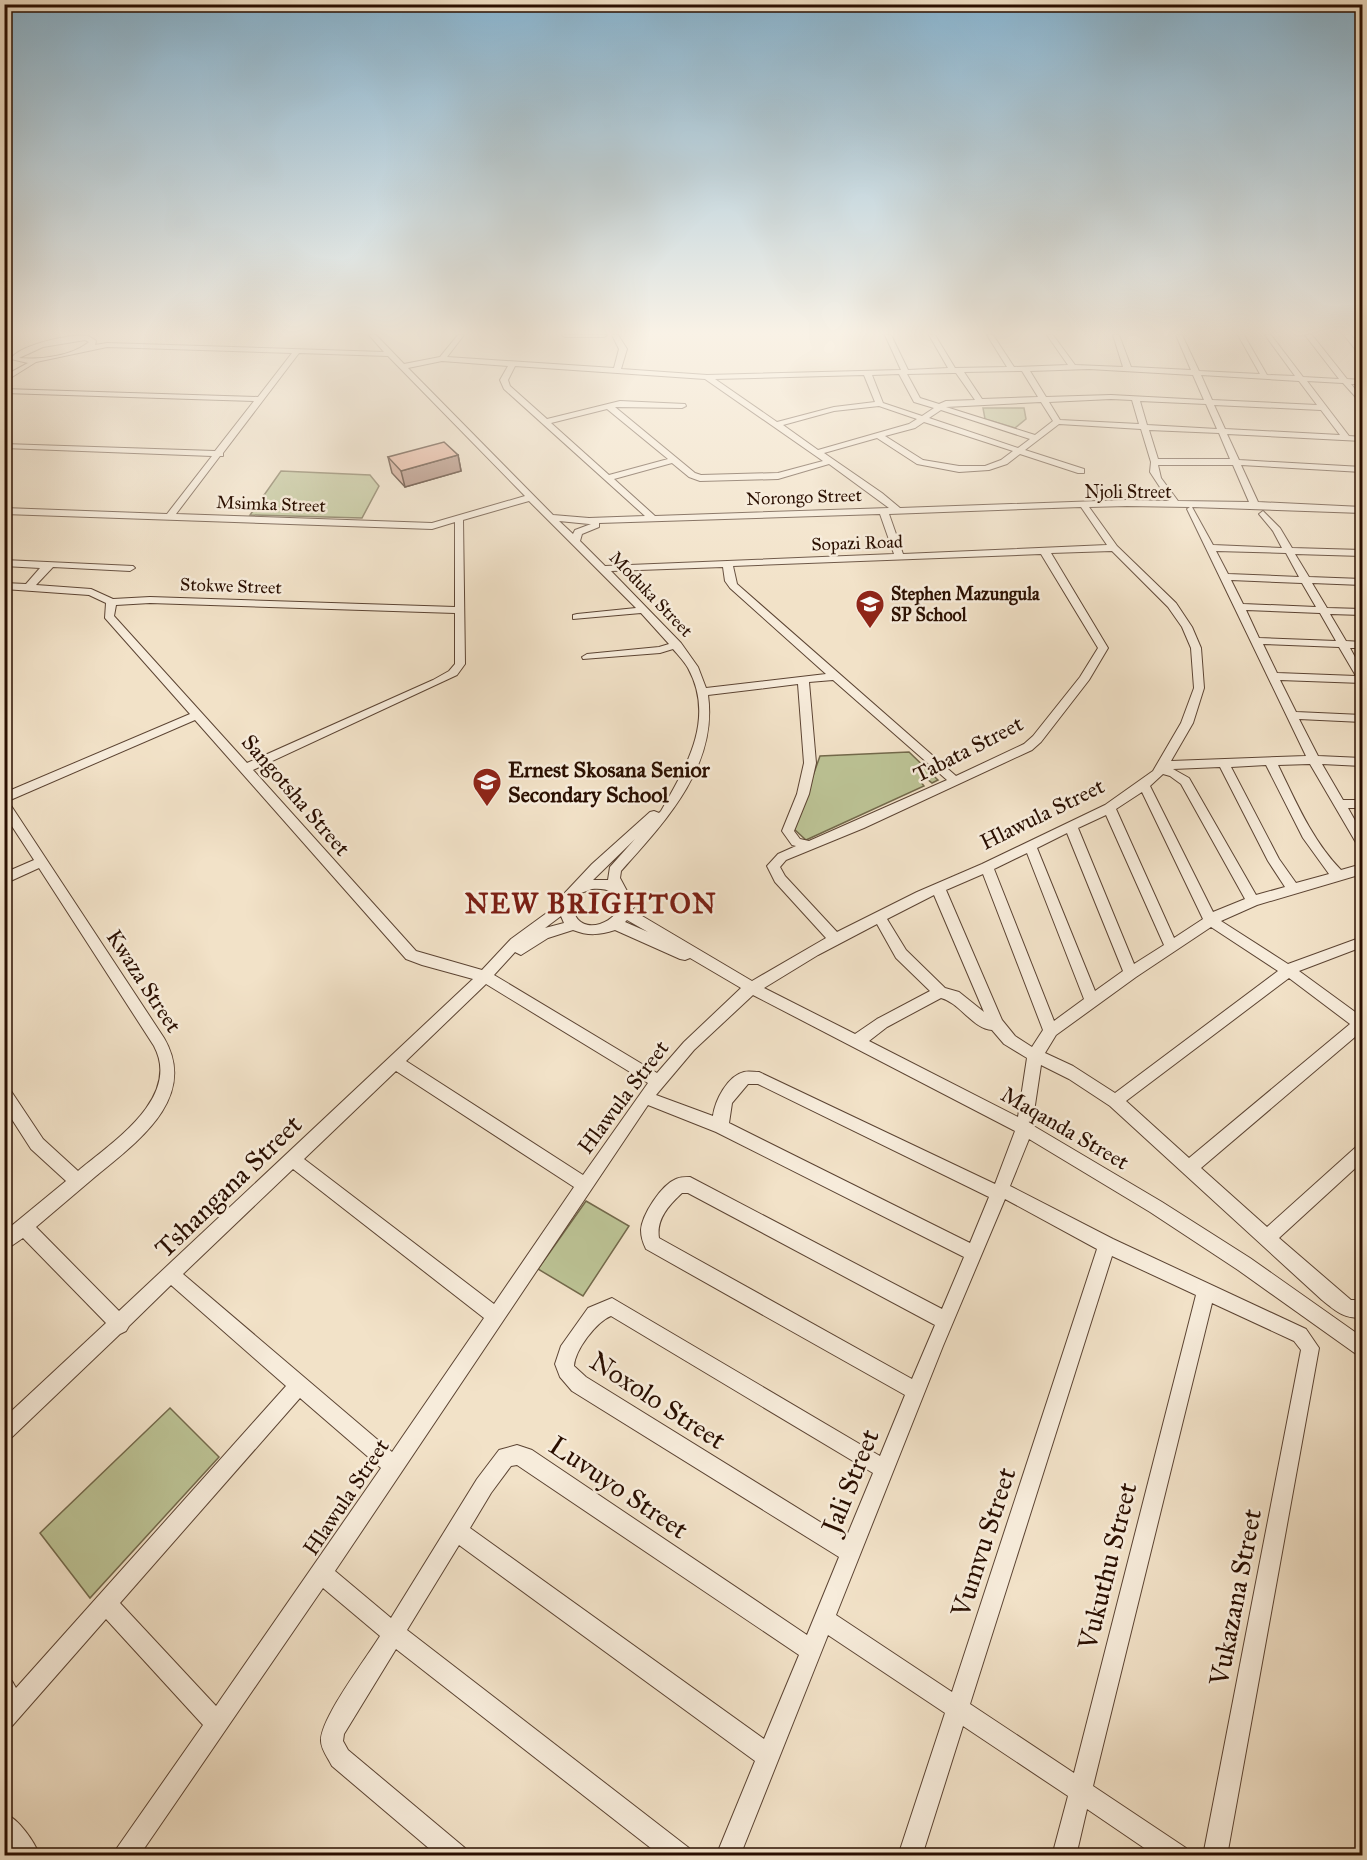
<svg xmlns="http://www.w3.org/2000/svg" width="1367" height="1860" font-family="'IM FELL Great Primer',serif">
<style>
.green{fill:#bcc395;stroke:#73694b;stroke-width:1.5}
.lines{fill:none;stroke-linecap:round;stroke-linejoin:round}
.minor-casing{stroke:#5c4433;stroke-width:2}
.minor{fill:#f7ecdb;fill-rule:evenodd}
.wall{fill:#c79581;stroke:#2a0f01;stroke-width:1.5}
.shaded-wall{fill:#a27969;stroke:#2a0f01;stroke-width:1.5}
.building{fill:#e7ad96;stroke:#2a0f01;stroke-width:1.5}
.labels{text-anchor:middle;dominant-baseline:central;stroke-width:5;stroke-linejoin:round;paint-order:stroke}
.far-street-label{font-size:18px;fill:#2a0f01;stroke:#f7ecdb}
.far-poi-label{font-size:18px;font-weight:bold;fill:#2a0f01;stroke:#f7ecdb;text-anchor:start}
.street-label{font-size:22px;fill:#2a0f01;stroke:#f7ecdb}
.poi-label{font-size:22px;font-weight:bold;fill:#2a0f01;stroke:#f7ecdb;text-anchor:start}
.near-street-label{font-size:27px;fill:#2a0f01;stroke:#f7ecdb}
.district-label{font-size:28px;font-weight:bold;letter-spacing:1.5px;fill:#7a1f14;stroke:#f7ecdb}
</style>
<rect width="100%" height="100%" fill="#f2e2c8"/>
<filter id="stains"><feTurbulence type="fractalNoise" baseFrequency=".00333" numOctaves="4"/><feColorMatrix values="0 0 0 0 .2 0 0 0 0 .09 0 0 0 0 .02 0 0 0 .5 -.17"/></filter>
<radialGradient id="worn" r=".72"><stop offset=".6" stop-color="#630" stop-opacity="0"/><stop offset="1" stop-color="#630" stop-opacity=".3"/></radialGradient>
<path class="green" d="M983,408H1024L1026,419L1015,428L985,419Z
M281,471L370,475L379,486L362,518L250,515Z
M909,752L938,780L932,783L926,778L920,781L924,786L806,840L794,829L820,756Z
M586,1201L629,1226L583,1296L538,1269Z
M170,1408L219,1457L90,1598L40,1533Z"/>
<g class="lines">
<g class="minor-casing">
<path id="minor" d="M369,335H376L404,364L440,357L458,335H464L447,357L614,368L619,349L612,335H618L627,349L621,369L707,375L901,370L885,335H891L908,370L948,368L929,335H935L955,368L1007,367L987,335H993L1014,367L1068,365L1047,335H1053L1075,365L1123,367L1113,335H1119L1131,367L1191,370L1176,335H1182L1199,371L1260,374L1238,335H1244L1267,375L1295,376L1265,335H1271L1303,377L1339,379L1305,335H1312L1347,379L1362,380V384H1351L1362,398V404L1343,383L1307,381L1349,436L1362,437V441L1227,434L1239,460L1362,467V472L1241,465L1258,502L1362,507V513L1192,507L1213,545L1282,548L1273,531L1259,514L1263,511L1280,528L1292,548L1362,550V556L1295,554L1309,577L1362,579V585L1312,583L1327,608L1362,609V615L1330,614L1346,641L1362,642V648H1350L1362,670V683L1280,680L1296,712L1362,715V722L1299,719L1318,756L1362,758V766L1322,764L1343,800H1362V808H1348L1362,833V847L1358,846L1310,764L1278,765C1296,802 1312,840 1341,870L1362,864V874L1257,905L1221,921L1288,964L1362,937V947L1299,971L1362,1017V1031L1201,1168L1267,1227L1356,1147L1362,1145V1162L1279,1238L1351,1300H1362V1318C1343,1318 1337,1312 1322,1300L1110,1106L1069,1079L1041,1065L1032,1125L1162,1202L1250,1258L1362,1337V1357L1356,1354L1238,1270L1150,1212L1029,1139L1010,1186L1113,1239L1306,1329L1319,1348L1227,1856H1203L1301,1350L1294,1341L1212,1303L1093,1786L1186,1848L1190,1856H1156L1087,1809L1076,1856H1052L1068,1796L963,1726L922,1856H898L945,1713L828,1635L740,1856H716L755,1761L459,1545L407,1630L689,1848L693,1856H661L396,1649L344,1734L343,1741L348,1750L465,1848L469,1856H438L332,1766C328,1758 321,1749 321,1741C320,1719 367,1657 380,1636L323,1588L139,1856H113L117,1848L203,1725L106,1619L12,1726L4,1729V1678L12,1681L16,1688L286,1386L171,1285L129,1326L126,1331L120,1334L11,1438L4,1440V1418L106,1323L23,1238L4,1251V1232L66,1181L31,1149L4,1107V1087L9,1088L43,1139L78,1171C111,1143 182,1098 154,1046L39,868L4,884V873L34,860L4,814V793L190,714L105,618L106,603L89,595L4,589V583L26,584L40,568L4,566V560L133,566L135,568L130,571L53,567L36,585L91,589L113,599L150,597L455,607V522L432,529L4,514V508L167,514L212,456L4,448V444L215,451L254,401L4,393V389L258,397L292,353L107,347L36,362L4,382V376L28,363L11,359C18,345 73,333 88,336C89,337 96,340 96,341L95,345L107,343L384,352ZM85,340L89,342C72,356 41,360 19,358L43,347ZM299,353L388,356L525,496L432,523L176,514L220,456H223V453ZM442,361L508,366L500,380L504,389L645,516L589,518L553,515L408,368ZM515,366L705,379L823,461L778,473L701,475L695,473L615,407L682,408L686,406L685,404L620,401L547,419L510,386L508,380ZM1089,369L1193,375L1204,400L1111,395L1046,397L1030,371ZM1022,371L1038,397L982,399L964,372ZM953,373H956L975,400L946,401L939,404L920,398L907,374ZM899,374L914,402L934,408L922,416L883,403L872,375ZM864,375L875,402L834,407L777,422L715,379ZM1201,375L1299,381L1317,405L1212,400ZM1111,399L1132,400L1139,424L1060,420L1049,402ZM1140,401L1206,404L1217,429L1147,425ZM1041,402L1053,421L1035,435L946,407ZM1214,405L1321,410L1340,435L1225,429ZM879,406L917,419L909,424L818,450L783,425L834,411ZM607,409L668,459L609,475L551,423ZM941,410L1030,439L1018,448L929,418ZM924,422L1013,451L1001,460L985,466H959L923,460L885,436L915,428ZM1059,424L1141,429L1151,462L1150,472L1169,501L1127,500L900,508L882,493L824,453L877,438L917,464L959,472L989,470L1007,464L1020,454L1078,473H1084V469L1025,450ZM1149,430L1219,433L1230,459H1158ZM672,463L689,477L700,481L778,479L829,464L889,508L655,516L614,479ZM1158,465H1233L1249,502L1178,501L1161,478ZM529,501L636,608L577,614L573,615V619L641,613L669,644L659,647L587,654L582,657L583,659L660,653L673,649C678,655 684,661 688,668C716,719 686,767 661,811L659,813L654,811L650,812L592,864L561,897L559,904L511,939L482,970L416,951L253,770L457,675L465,664L463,520ZM1127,506L1190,507L1187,509L1306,756L1171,761L1193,723L1204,688L1201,648L1192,627L1176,603L1117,546L1089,507ZM1081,507L1107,545L903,554L889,514ZM880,514L894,554L605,566L580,541L582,534L599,527V523ZM559,521L589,524H591L575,530L573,534ZM1112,551L1168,607L1182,627L1191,648L1194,688L1181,723L1153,771L1105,805L982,864L917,892L837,932L785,876L780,867L786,860L864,828L1032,750L1041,742L1089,680L1108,648L1051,553ZM1216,551L1286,553L1299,577L1228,574ZM1041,554L1098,648L1080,677L1033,736L1024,744L956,776L737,584L733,566ZM723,567L725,581L730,588L826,674L706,688L698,667L681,643L611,571ZM1231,580L1302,583L1316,607L1243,604ZM150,603L455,613V664L449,671L433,680L247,763L114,616L116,605ZM1246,610L1320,613L1336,641L1259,638ZM1263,644L1339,647L1356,676L1277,673ZM833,680L947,780L809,841L800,839L794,831L809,794L816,763L809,682ZM798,684L804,763L797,794L782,831L792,845L796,846L778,854L767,866L775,882L826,938L752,981L632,910L635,906L620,878L621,871C665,822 718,766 708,695ZM195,720L406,959L422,965L473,979L119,1311L36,1227C56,1210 76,1193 96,1176C137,1142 199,1098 164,1038L8,801ZM1266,765L1303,838L1329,874L1296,883L1279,859L1231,767ZM1220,767L1268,861L1285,887L1256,895L1189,778L1173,769ZM1163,774L1170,776L1181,784L1245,899L1213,912L1150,786ZM1142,792L1203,919L1174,938L1116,809ZM1106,815L1164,945L1134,964L1078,828ZM1067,833L1123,971L1095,991L1037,848ZM635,839L610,867L608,880H593ZM1027,853L1084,999L1054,1021L994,869ZM983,874L1043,1030L1032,1047L1015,1036L1002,1020L946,890ZM592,889C607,888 616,891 621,906C609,930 571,935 573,901L581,893ZM934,895L984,1012L959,992L945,988L906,950L887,919ZM561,916L564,923L545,928ZM627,920L648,932L625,922ZM877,924L896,958L930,991L877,1019L855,1034L764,988L818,955ZM1211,927L1278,971L1115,1093L1073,1066L1045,1053L1056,1035L1136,977ZM573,930C588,936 600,935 615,930L680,959L685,960L690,958L741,988L684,1042L657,1073L494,975L515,952L521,955L548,938ZM1289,978L1350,1024L1189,1158L1126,1101ZM486,984L648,1083L583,1175L406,1061ZM753,995L1015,1131L995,1184L759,1072C754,1072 748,1071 744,1072C727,1076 715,1101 713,1116L656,1095L694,1050ZM941,998C960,1003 973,1029 992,1030L1004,1044L1027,1058L1018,1117L869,1041L887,1027ZM396,1071L574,1187L494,1304L304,1159ZM748,1084H758L989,1197L970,1243L729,1123L732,1103ZM648,1105L716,1132L964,1257L942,1309L690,1177C685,1177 680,1177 676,1179C661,1185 642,1215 641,1230C641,1237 643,1243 646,1249L905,1395L880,1456L612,1298L588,1308L561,1346L555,1364L560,1377L572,1391L839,1557L807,1635L532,1450L517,1445L499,1450L477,1479L391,1618L335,1571ZM293,1169L484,1318L392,1452L183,1274ZM682,1193H688L935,1325L912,1379L659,1238C656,1219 669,1205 682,1193ZM1005,1199L1097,1249L952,1692L836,1615L943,1346ZM1112,1256L1196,1295L1074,1773L970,1704ZM611,1316L873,1473L846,1538L586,1377L574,1366C575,1350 596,1322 611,1316ZM300,1398L381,1468L216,1706L120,1603ZM517,1465L799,1655L764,1739L470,1528L491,1493L511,1466Z
M562,335H607L604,337H565Z
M1344,335H1351L1362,348V354H1359Z
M4,1813C19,1819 34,1841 40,1856H13L4,1844Z"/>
</g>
<use href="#minor" class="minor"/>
</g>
<path class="wall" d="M458,455L461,471L405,487L392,473L388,457Z"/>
<path class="shaded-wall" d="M458,455L461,471L405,487L401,471Z"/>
<path class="building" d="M444,442L458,455L401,471L388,457Z"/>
<linearGradient id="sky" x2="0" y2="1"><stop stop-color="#89b8d6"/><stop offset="0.56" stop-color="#f9f2e6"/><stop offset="1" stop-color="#f9f2e6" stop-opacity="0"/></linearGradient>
<rect width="1367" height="595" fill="url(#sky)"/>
<defs>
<g id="school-pin" transform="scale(1.5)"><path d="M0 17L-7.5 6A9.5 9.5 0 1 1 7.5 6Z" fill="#8f2418" stroke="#f7ecdb"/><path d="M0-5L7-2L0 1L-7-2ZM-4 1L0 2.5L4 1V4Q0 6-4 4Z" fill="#fff"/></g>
</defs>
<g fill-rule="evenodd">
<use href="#school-pin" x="870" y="604"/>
<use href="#school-pin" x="487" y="782"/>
</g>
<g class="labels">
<g class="far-street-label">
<text x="1128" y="492">Njoli Street</text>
<text transform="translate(804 497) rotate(-2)">Norongo Street</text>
<text transform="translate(271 504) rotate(2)">Msimka Street</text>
<text transform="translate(857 543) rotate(-2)">Sopazi Road</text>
<text transform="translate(231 586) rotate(2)">Stokwe Street</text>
<text transform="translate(651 594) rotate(46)">Moduka Street</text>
</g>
<g class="far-poi-label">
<text x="891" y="594">Stephen Mazungula<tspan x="891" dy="21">SP School</tspan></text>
</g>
<g class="street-label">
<text transform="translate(968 749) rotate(-27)">Tabata Street</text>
<text transform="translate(296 795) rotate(49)">Sangotsha Street</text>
<text transform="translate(1042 814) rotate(-26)">Hlawula Street</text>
<text transform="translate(144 981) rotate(57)">Kwaza Street</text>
<text transform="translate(623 1097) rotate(-53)">Hlawula Street</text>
<text transform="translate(1065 1128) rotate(30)">Maqanda Street</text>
<text transform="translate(346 1497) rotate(-56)">Hlawula Street</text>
</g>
<g class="poi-label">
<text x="508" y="769">Ernest Skosana Senior<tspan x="508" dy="25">Secondary School</tspan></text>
</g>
<g class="near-street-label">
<text transform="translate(228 1186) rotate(-44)">Tshangana Street</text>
<text transform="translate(658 1400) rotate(33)">Noxolo Street</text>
<text transform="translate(850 1481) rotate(-68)">Jali Street</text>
<text transform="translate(619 1487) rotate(34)">Luvuyo Street</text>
<text transform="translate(983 1542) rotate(-72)">Vumvu Street</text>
<text transform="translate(1107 1566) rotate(-76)">Vukuthu Street</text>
<text transform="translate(1235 1597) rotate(-79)">Vukazana Street</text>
</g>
<g class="district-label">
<text x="591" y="903">NEW BRIGHTON</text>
</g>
</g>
<rect width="1367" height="1860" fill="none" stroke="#f2e2c8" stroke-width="24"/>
<rect x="6" y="6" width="1355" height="1848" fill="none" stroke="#2a0f01" stroke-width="3"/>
<rect x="12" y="12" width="1343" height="1836" fill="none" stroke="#2a0f01" stroke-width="1.5"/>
<rect width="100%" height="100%" filter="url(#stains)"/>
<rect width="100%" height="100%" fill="url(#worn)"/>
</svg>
